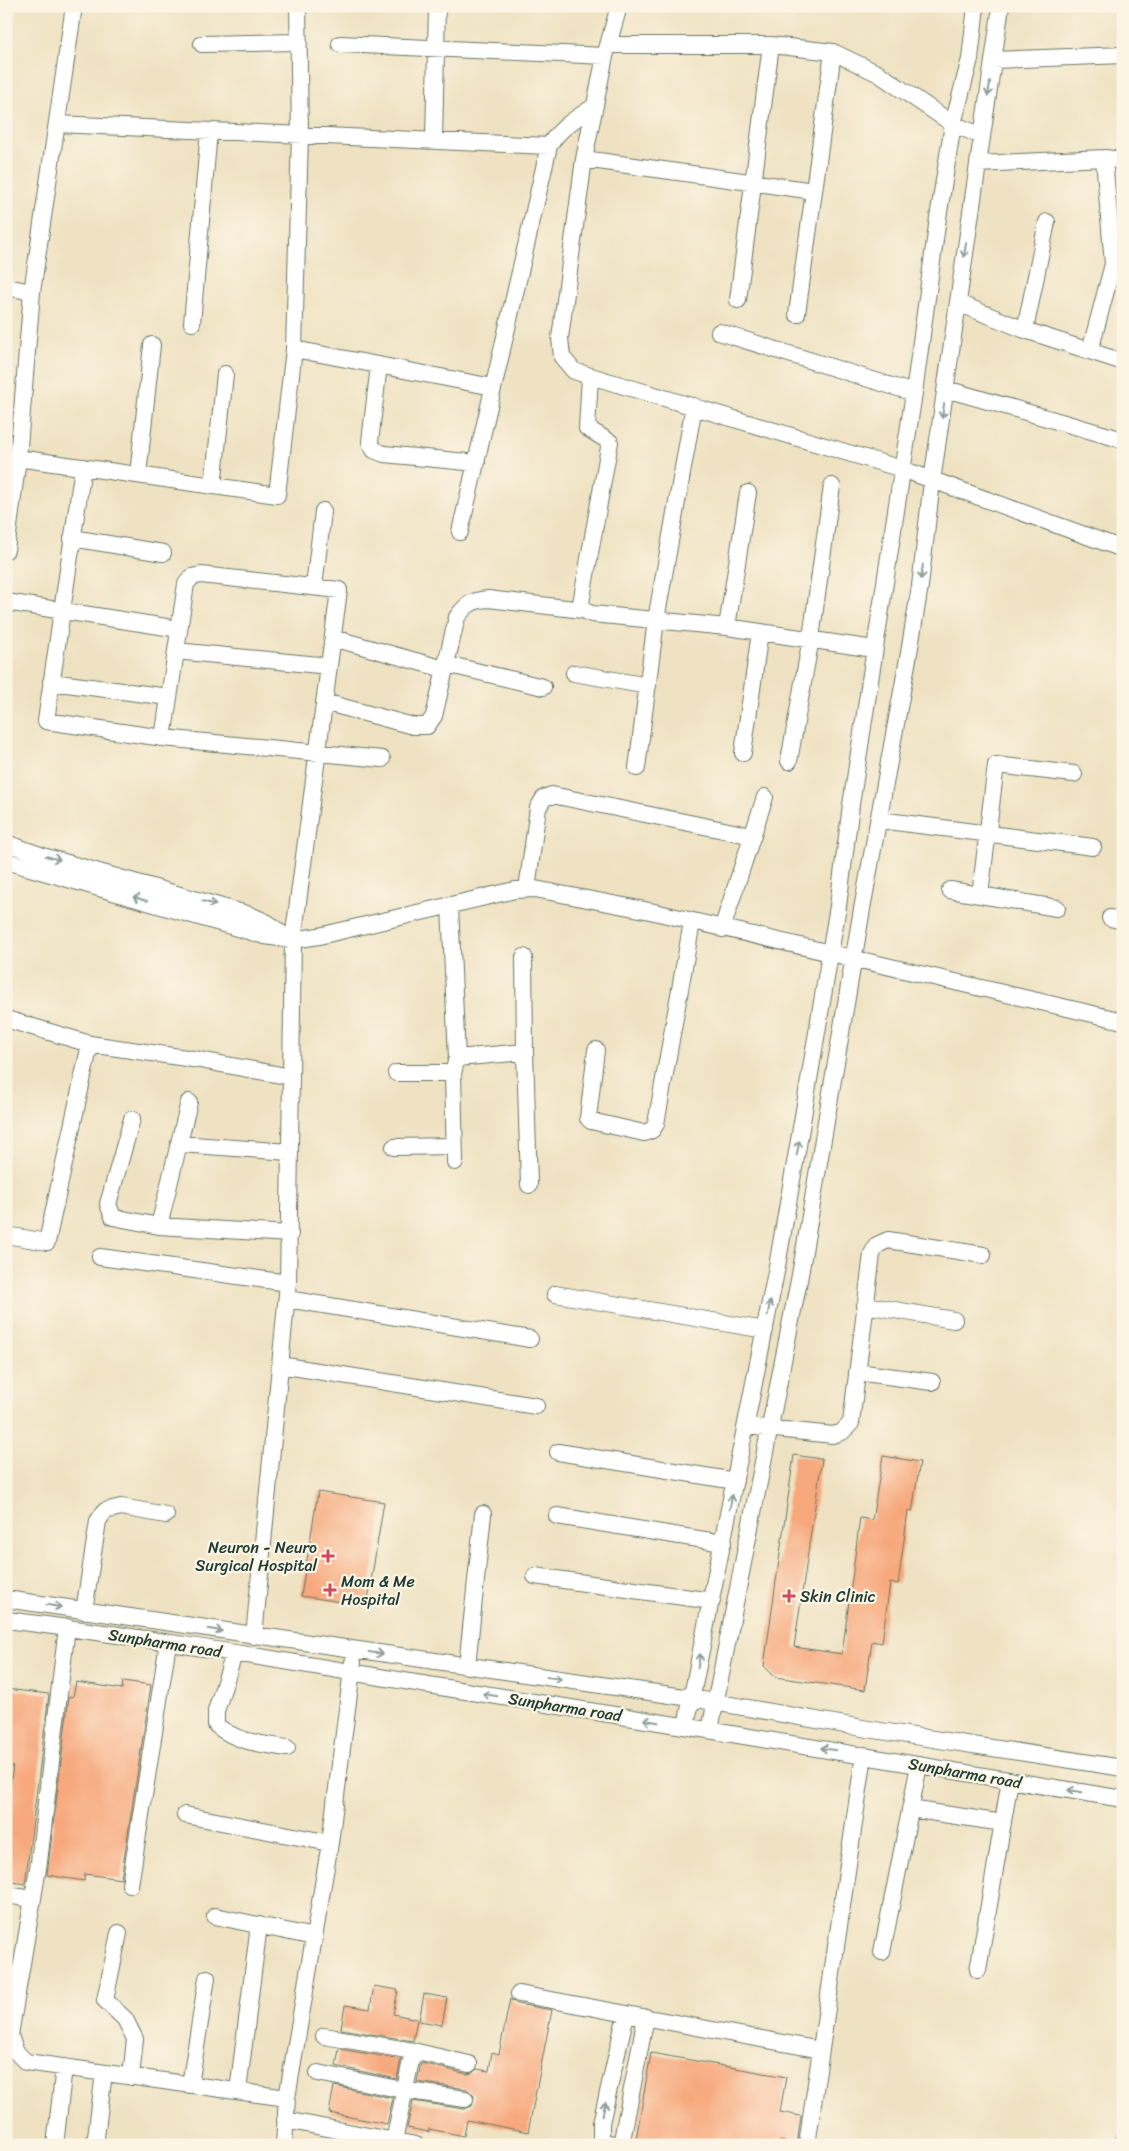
<svg xmlns="http://www.w3.org/2000/svg" width="1129" height="2151" font-family="Sriracha,sans-serif">
<style>
.building{fill:#f7a97d}
.lines{fill:none;stroke-linecap:round;stroke-linejoin:round}
.minor-casing{stroke:#687766;stroke-width:18}
.minor{stroke:#fff;stroke-width:16}
.oneway{stroke:#8f9e9a}
.poi-dot{fill:#d1495b;stroke:#fcf5e5;stroke-width:2}
.labels{text-anchor:middle;dominant-baseline:central;stroke-width:4.5;stroke-linejoin:round;paint-order:stroke}
.poi-label{font-size:16px;fill:#1f3d34;stroke:#fcf5e5;text-anchor:start}
.street-label{font-size:16px;fill:#1f3d34;stroke:#fcf5e5}
</style>
<rect width="100%" height="100%" fill="#fcf5e5"/>
<filter id="ink" filterUnits="userSpaceOnUse"><feTurbulence type="fractalNoise" baseFrequency=".02" numOctaves="2"/><feDisplacementMap in="SourceGraphic" scale="10" xChannelSelector="R" yChannelSelector="G"/><feConvolveMatrix kernelMatrix="1 2 1 2 8 2 1 2 1" color-interpolation-filters="sRGB"/></filter>
<filter id="wash" filterUnits="userSpaceOnUse"><feTurbulence type="fractalNoise" baseFrequency=".0096" numOctaves="4" result="noise"/><feDisplacementMap in="SourceGraphic" scale="20" xChannelSelector="R" yChannelSelector="G"/><feGaussianBlur stdDeviation="1.12" result="paint"/><feColorMatrix in="noise" values="0 0 0 0 0 0 0 0 0 0 0 0 0 0 0 0 0 1.4 0 .05"/><feComposite in="paint" operator="in"/></filter>
<g filter="url(#wash)">
<rect width="100%" height="100%" fill="#efe2c2"/>
<g id="blocks">
<path class="building" d="M794,1455L822,1459L794,1647L842,1654L860,1518L872,1520L883,1456L920,1462L912,1512L908,1511L898,1584L890,1583L882,1643L872,1641L865,1690L775,1677L764,1666Z
M318,1492L384,1502L367,1606L301,1596Z
M123,1681L151,1685L121,1879L85,1874L84,1881L47,1875L69,1696L73,1697L76,1682L122,1689Z
M6,1689L49,1694L25,1884L6,1881V1811L13,1766L6,1765Z
M374,1986L398,1990L393,2014L417,2019L413,2041L341,2029L345,2005L370,2009Z
M424,1994L447,1998L442,2025L419,2021Z
M510,1999L517,2004L552,2010L528,2132L467,2120L464,2136L429,2129V2132L407,2128L413,2101L464,2109L472,2106L474,2096L467,2089L417,2082L421,2063L467,2074L472,2073L477,2069L489,2071L492,2052L499,2054Z
M339,2049L401,2059L397,2079L336,2066Z
M651,2053L786,2077L780,2112L801,2116L797,2144L780,2141L779,2145H635Z
M334,2086L393,2098L387,2124L329,2113Z"/>
</g>
</g>
<g filter="url(#ink)">
<use href="#blocks" fill-opacity="0" stroke="#687766" stroke-width="1"/>
<g class="lines">
<g class="minor-casing">
<path id="minor" d="M298,6L300,135L294,349L493,387
M619,6L605,56L584,159L560,338L562,357L574,371L902,469L1123,549
M202,44L299,42
M340,44L605,56
M609,45H771L833,52L879,74L953,124L982,136
M994,60L1123,55
M57,124L549,146
M434,140L437,6
M584,159L814,191L833,52
M978,164L1104,158L1123,160
M6,287L32,292
M738,300L771,45
M958,303L1025,330L1123,362
M797,314L814,191
M192,323L209,131
M1025,330L1047,222
M719,332L914,393
M1090,351L1113,264L1104,158
M379,365L370,442L374,450L384,454L477,463
M590,377L587,428L610,442L581,603L583,610L592,614L727,627L874,649
M946,389L1123,440
M18,458L277,495L294,349
M83,467L46,721L163,738L382,759
M138,475L152,345
M213,486L225,374
M460,532L549,146C560,127 577,118 595,106
M72,538L163,553
M6,550L18,458L32,292L74,6
M314,587L323,511
M6,602L179,629
M727,627L748,493
M333,638L444,669
M176,651L329,666
M446,664L543,687
M574,673L648,686
M51,682L169,697
M324,702L413,726H427L434,716L457,617C466,605 472,600 488,599L583,610
M163,738L186,584L192,577L201,575L339,590L293,940L288,1283L254,1636
M743,753L760,632
M789,761L811,638L832,486
M637,768L656,620L694,406
M879,820L1093,847
M6,843L46,857L250,915L268,923L288,939
M6,861L265,936L293,940L319,936L515,890L535,889L650,911L1123,1021
M527,889L538,808L544,798L552,795L753,836
M950,890L1057,908
M980,895L996,765L1074,774
M450,906L457,1058
M1110,918L1123,921
M722,929L765,797
M6,1019L90,1044L200,1060L291,1077
M596,1050L588,1118L591,1121L644,1133L652,1130L656,1124L692,922
M525,1052L529,1185
M396,1073H453
M132,1119L108,1204L113,1217L159,1226L290,1234
M180,1144L289,1152
M394,1147L454,1146
M455,1162L453,1073L457,1058L525,1052L524,957
M159,1226L189,1102
M6,1235L47,1242L90,1044
M100,1257L288,1283
M555,1294L765,1330
M287,1299L530,1339
M865,1305L954,1320
M280,1365L536,1406
M857,1372L932,1382
M746,1426L833,1435L842,1432L851,1423L872,1254L877,1245L888,1240L983,1255
M558,1452L735,1481
M557,1516L723,1543
M535,1576L712,1601
M6,1599L691,1698L868,1729L1123,1768
M84,1611L98,1521L105,1511L121,1507L166,1515
M6,1620C145,1637 284,1661 422,1684C656,1721 889,1760 1123,1799
M67,1627L39,1862L10,2035L15,2051L26,2062L287,2098
M234,1654L216,1711V1725C236,1742 261,1744 287,1748
M467,1666L483,1514
M686,1726L776,1272L799,1140L838,906L851,805L914,393L938,218L953,124L970,59L976,6
M710,1730L800,1275L862,909L909,653L920,586L932,481L1001,6
M910,1809L1003,1823
M185,1815L330,1843
M130,1885L168,1643
M6,1895L33,1899
M215,1916L314,1937
M119,1933L105,2000L125,2019L135,2039L131,2077
M882,1952L919,1765
M978,1970L1010,1780
M519,1994L821,2050
M324,2036L413,2051L469,2064
M318,2073L403,2090L465,2099
M190,2085L207,1978
M238,2091L259,1925
M285,2120L416,2145
M394,2141L413,2051
M55,2145L64,2067
M95,2145L104,2073
M284,2145L287,2098L330,1843L353,1662
M619,2145L607,2143L601,2138V2123L626,2014
M621,2145L646,2017
M807,2145L864,1755
M1122,2145L1123,2142"/>
</g>
<use href="#minor" class="minor"/>
</g>
<defs><path id="oneway-shaft" d="M-6 0H5M1.5-3L5.5 0L1.5 3" fill="none" stroke-width="1.6" stroke-linecap="round" stroke-linejoin="round" transform="scale(1.25)"/></defs>
<g class="oneway">
<use href="#oneway-shaft" transform="translate(989 89) rotate(99)"/>
<use href="#oneway-shaft" transform="translate(965 250) rotate(98)"/>
<use href="#oneway-shaft" transform="translate(943 411) rotate(99)"/>
<use href="#oneway-shaft" transform="translate(922 572) rotate(97)"/>
<use href="#oneway-shaft" transform="translate(53 858) rotate(16)"/>
<use href="#oneway-shaft" transform="translate(140 899) rotate(-164)"/>
<use href="#oneway-shaft" transform="translate(209 903) rotate(16)"/>
<use href="#oneway-shaft" transform="translate(798 1148) rotate(-80)"/>
<use href="#oneway-shaft" transform="translate(769 1308) rotate(-79)"/>
<use href="#oneway-shaft" transform="translate(731 1502) rotate(-79)"/>
<use href="#oneway-shaft" transform="translate(54 1606) rotate(9)"/>
<use href="#oneway-shaft" transform="translate(215 1630) rotate(9)"/>
<use href="#oneway-shaft" transform="translate(376 1653) rotate(8)"/>
<use href="#oneway-shaft" transform="translate(699 1661) rotate(-78)"/>
<use href="#oneway-shaft" transform="translate(554 1678) rotate(8)"/>
<use href="#oneway-shaft" transform="translate(490 1695) rotate(-171)"/>
<use href="#oneway-shaft" transform="translate(651 1721) rotate(-171)"/>
<use href="#oneway-shaft" transform="translate(828 1749) rotate(-171)"/>
<use href="#oneway-shaft" transform="translate(1075 1791) rotate(-170)"/>
<use href="#oneway-shaft" transform="translate(604 2109) rotate(-77)"/>
</g>
</g>
<g class="poi-dot">
<path d="M325.5 1548.5h5v5h5v5h-5v5h-5v-5h-5v-5h5z"/>
<path d="M327.5 1582.5h5v5h5v5h-5v5h-5v-5h-5v-5h5z"/>
<path d="M786.5 1588.5h5v5h5v5h-5v5h-5v-5h-5v-5h5z"/>
</g>
<g class="labels">
<g class="poi-label">
<text x="317" y="1547" text-anchor="end">Neuron - Neuro<tspan x="317" dy="18">Surgical Hospital</tspan></text>
<text x="341" y="1581">Mom &amp; Me<tspan x="341" dy="18">Hospital</tspan></text>
<text x="800" y="1596">Skin Clinic</text>
</g>
<g class="street-label">
<text transform="translate(165 1643) rotate(9)">Sunpharma road</text>
<text transform="translate(565 1707) rotate(9)">Sunpharma road</text>
<text transform="translate(965 1773) rotate(10)">Sunpharma road</text>
</g>
</g>
<rect width="1129" height="2151" fill="none" stroke="#fcf5e5" stroke-width="25"/>
</svg>
